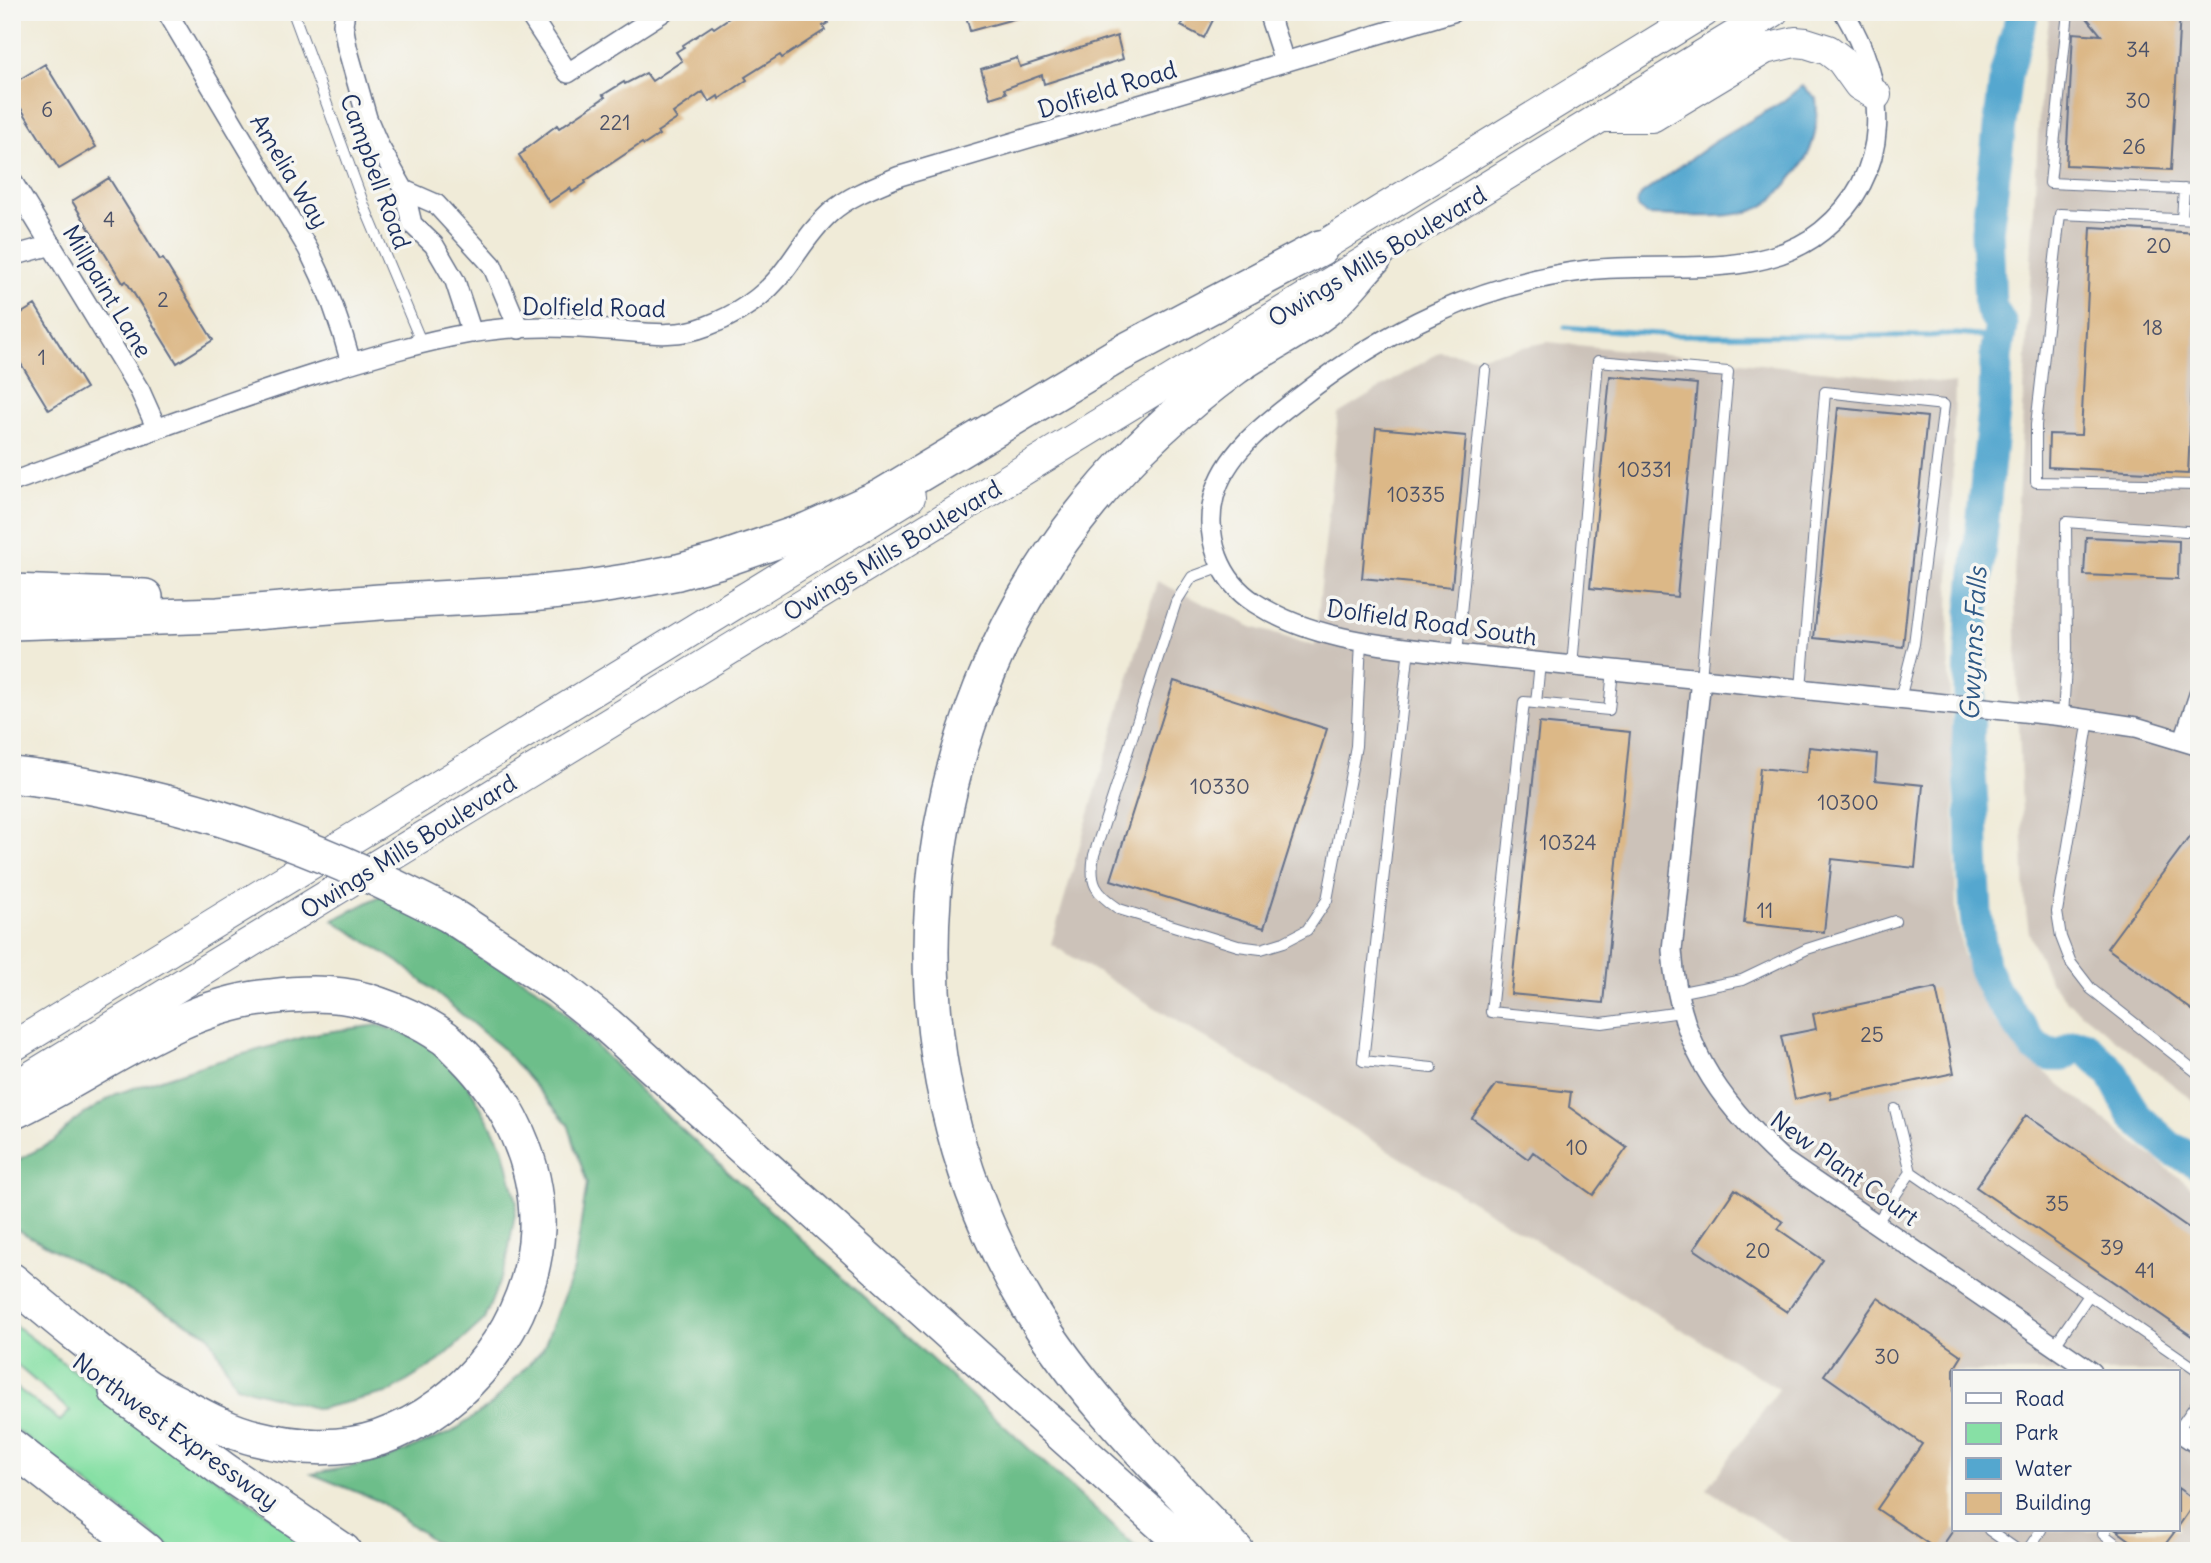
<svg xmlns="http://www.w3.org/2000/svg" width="2211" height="1563" font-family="Delius,sans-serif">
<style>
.industrial{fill:#ccc2b9;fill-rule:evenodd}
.green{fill:#87e0a5;stroke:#518882;stroke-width:2}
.forest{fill:#6dbe8a;stroke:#447674;stroke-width:2}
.water{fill:#54a7cf;stroke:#386b96;stroke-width:2}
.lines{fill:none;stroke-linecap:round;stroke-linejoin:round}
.stream{stroke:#54a7cf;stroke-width:5}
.river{stroke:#54a7cf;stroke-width:33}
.building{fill:#dcb887}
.service-casing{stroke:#667189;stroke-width:12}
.minor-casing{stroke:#667189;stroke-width:22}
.primary-casing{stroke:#667189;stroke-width:32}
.motorway-casing{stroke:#667189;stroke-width:38}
.service{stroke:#fff;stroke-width:10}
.minor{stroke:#fff;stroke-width:19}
.primary{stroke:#fff;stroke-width:30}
.motorway{stroke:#fff;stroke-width:35}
.motorway-bridge-casing{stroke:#667189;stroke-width:38;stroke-linecap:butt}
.motorway-bridge{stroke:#fff;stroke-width:35}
.labels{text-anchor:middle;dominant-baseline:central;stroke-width:7;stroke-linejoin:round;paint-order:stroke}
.number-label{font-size:21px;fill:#4b5168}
.street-label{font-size:24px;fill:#1b2f5e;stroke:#f6f6f2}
.water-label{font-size:26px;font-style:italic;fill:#2f5986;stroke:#f6f6f2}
</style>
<rect width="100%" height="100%" fill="#f6f6f2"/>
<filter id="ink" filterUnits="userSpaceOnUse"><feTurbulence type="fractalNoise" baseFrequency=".0143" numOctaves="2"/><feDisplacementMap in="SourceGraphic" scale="14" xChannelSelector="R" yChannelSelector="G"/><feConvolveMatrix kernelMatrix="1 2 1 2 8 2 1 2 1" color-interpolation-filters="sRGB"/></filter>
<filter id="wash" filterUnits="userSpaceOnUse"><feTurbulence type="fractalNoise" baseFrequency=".00686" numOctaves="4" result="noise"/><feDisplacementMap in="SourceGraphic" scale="28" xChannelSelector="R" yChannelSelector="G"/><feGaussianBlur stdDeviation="1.57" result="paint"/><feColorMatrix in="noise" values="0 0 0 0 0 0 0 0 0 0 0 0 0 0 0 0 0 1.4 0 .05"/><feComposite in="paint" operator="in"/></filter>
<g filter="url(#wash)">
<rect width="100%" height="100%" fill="#f0ebd8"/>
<path class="industrial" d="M2050,12H2199V1105L2069,1003L2050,981L2029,933L2025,902L2014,576L2041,79Z
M1548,342L1955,384L1948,650L1953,755L1956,914L1963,954L1974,984L1993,1019L2019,1050L2059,1084L2199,1193V1551H1803L1707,1489L1779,1389L1051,944L1157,581L1252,627L1315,646L1338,414L1440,352L1475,357ZM1954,1372H2178V1530H1954Z"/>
<path class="green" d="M12,1323L172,1447L320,1551H175L12,1427V1384L60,1421L70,1411L12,1361Z"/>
<path class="forest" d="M384,894L546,994L641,1092L1140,1551H447L379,1501L312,1474L383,1460L452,1432L492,1404L543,1349L574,1269L587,1183L568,1124L504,1050L403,965L333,920Z
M378,1025L435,1044L470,1088L503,1147L517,1202L506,1265L484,1320L439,1361L390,1392L318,1409L236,1386L209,1335L12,1227V1160H18L53,1142L74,1121L116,1094L201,1066L319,1033Z"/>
<path class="water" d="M1802,86L1816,98C1819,129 1813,155 1792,178C1784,187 1775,199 1765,205C1738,222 1678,215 1647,215L1638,208L1637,201L1642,194L1714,142L1782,102Z"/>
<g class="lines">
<path class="stream" d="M1565,327L1671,335L1928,336L1957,334L1999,338"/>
<path class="river" d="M2023,12L2006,73L1987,231L1990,306L2001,325L1996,356L1995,402L1972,623L1968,748L1972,804L1973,855L1976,914L1983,966L1995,992L2035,1047L2050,1055H2063L2074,1047L2084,1046L2112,1073L2134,1115L2170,1148L2199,1163"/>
</g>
<g id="blocks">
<path class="building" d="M738,12H821L828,23L823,26L825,30L782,58L780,55L745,77L747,80L719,99L718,96L709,102L703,92L673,113L677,119L657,132L659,135L644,145L642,143L585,181L586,183L572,192L570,188L549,202L519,155L525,151L524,150L557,125L559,128L589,108L605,97L603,95L624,82L625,84L646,73L652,81L682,61L676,52L684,47L683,45L712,26L714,28Z
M965,12H1020L1021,17L970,31Z
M1189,12H1217L1204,38L1181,26Z
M2082,12H2180L2171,170L2066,165L2073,33L2101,35Z
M1117,36L1123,59L1044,84L1042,75L1004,89L1006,93L990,98L981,69L1017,58L1020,67Z
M45,64L96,147L59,169L12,94V84Z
M109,178L160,260L163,259L213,340L177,363L126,281L123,283L72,201Z
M2091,227L2199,233L2188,474L2048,467L2049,434L2081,435Z
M35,305L86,388L49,410L12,349V319Z
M1610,376L1697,384L1677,597L1590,588Z
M1838,408L1927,417L1903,647L1814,638Z
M1376,428L1466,436L1452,587L1362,578Z
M2086,537L2179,541L2178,579L2084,575Z
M1174,681L1327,729L1264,928L1111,880Z
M1539,723L1630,732L1603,1003L1511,994Z
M1809,747L1877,754L1875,780L1923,785L1915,868L1832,859L1824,932L1744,923L1760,768L1806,773Z
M2190,836L2199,842V1015L2107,948Z
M1936,988L1954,1073L1831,1099L1830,1091L1795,1099L1781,1036L1816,1029L1813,1014Z
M1497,1084L1571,1092L1569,1107L1627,1148L1593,1195L1533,1152L1528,1159L1472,1118Z
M2026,1115L2199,1235V1341L1976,1187Z
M1735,1189L1783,1222L1778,1229L1823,1260L1787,1312L1694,1249Z
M1878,1298L1962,1356L1954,1369V1529L1939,1551L1877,1509L1922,1444L1824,1375Z
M2178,1488L2196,1501L2178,1527Z
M2116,1530H2176L2160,1551H2145Z"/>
</g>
</g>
<g filter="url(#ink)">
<use href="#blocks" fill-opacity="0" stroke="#667189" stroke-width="2"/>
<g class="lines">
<g class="service-casing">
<path id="service" d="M293,12L365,208L422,344
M2068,12L2050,183L2199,190
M2182,219L2184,189
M2199,220L2060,214L2036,425V482L2199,485
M1222,566L1192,577L1176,602L1094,855C1089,883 1095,893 1119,909L1238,946L1261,949L1284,942L1307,930L1327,900L1356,746L1361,641
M1409,648L1363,1061L1432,1068
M1457,654L1485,370
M1572,666L1598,361L1728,372L1701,679
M1613,670L1609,710L1524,702L1491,1012L1602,1023L1681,1012
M1801,689L1825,392L1944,405L1914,644L1900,699
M1536,703L1540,663
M2063,716L2067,649L2066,522L2199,532
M2089,719L2057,912L2061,937L2071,963L2091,989L2199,1074
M1677,993L1742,980L1807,949L1895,921
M1911,1172L2199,1371
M1876,1224L1911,1172L1895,1109
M2054,1346L2089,1295
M2178,1430L2199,1400
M1989,1530L2019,1551
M2106,1530L2103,1534L2125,1551
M2027,1551L2041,1530"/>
</g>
<g class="minor-casing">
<path id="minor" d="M167,12L308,249C328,288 340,321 351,363
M345,12L343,24L347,47L367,118L379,146L404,190L412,224L434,245L455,281L472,333
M528,12L568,73L663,12
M1268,12L1284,61
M1844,12C1888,86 1894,172 1822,231C1759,282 1664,261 1588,270C1478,284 1386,330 1300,397C1266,423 1225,453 1214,497C1204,537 1220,581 1255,603C1313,641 1390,646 1457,654L2063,716L2136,727L2199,746
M12,181L140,391L157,429
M404,190L436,204L492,265L519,329
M12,256L52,245
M12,482C115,444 218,405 322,372C371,357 420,342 471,333C515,325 563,326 608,330C642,332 674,339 707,326C739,314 767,295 787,267C801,248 812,229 830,213C849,196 876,186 900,176L1453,12
M1701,679L1672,950C1678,1042 1716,1099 1783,1160L2092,1372
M2184,740L2199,695
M2178,1431L2199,1445"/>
</g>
<g class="primary-casing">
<path id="primary" d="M1605,117H1652L1765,49L1795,42L1806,43L1828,50L1841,60L1859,85L1876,95
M1300,260L1704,12
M12,1047L910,497
M12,1088L1773,12"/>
</g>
<g class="motorway-casing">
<path id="motorway" d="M12,592L145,597
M12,622L218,615L380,602L530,594L580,589L632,581L678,572L718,561L808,530L881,497L1118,355L1320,248
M12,775C83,783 151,797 219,818
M450,915L558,986L607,1025L1192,1551
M12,1112C96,1073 175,1006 270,997C301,993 337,992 367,1001C392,1009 421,1021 442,1036C450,1041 456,1049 463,1055C508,1100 539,1163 537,1229C533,1321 467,1408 379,1438C340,1451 295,1448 256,1438C231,1432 208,1420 186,1408C172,1400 156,1394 143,1384C98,1353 55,1317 12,1281
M117,1391L225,1471L343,1551
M12,1447L146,1551
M1236,1551C1163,1473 1085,1399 1029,1307C877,1055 905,728 1091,502C1132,452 1182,406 1234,368C1263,347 1297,332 1326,309C1344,295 1358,274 1374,258"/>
</g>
<use href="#service" class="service"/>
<use href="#minor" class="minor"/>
<use href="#primary" class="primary"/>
<use href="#motorway" class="motorway"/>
<g class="motorway-bridge-casing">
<path id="motorway-bridge" d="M219,818C300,843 376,876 450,915"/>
</g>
<use href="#motorway-bridge" class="motorway-bridge"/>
</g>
</g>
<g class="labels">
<g class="number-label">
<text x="2138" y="49">34</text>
<text x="2138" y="100">30</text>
<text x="47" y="109">6</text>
<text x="615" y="122">221</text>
<text x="2134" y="146">26</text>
<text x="109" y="219">4</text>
<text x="2159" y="245">20</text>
<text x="163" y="299">2</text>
<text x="2153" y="327">18</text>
<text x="42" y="357">1</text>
<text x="1645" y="469">10331</text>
<text x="1416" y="494">10335</text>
<text x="1220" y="786">10330</text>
<text x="1848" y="802">10300</text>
<text x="1568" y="842">10324</text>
<text x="1765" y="910">11</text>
<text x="1872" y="1034">25</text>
<text x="1577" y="1147">10</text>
<text x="2057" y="1203">35</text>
<text x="2112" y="1247">39</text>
<text x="1758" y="1250">20</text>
<text x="2145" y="1270">41</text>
<text x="1887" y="1356">30</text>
</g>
<g class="street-label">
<text transform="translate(1107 89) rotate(-17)">Dolfield Road</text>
<text transform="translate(290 171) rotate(59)">Amelia Way</text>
<text transform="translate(376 171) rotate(70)">Campbell Road</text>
<text transform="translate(1377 256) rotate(-31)">Owings Mills Boulevard</text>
<text transform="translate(108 291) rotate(59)">Millpaint Lane</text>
<text transform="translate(594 307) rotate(1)">Dolfield Road</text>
<text transform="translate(892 550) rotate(-31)">Owings Mills Boulevard</text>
<text transform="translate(1432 622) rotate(8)">Dolfield Road South</text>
<text transform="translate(408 846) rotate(-32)">Owings Mills Boulevard</text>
<text transform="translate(1845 1168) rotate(36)">New Plant Court</text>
<text transform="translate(176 1431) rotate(36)">Northwest Expressway</text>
</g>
<g class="water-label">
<text transform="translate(1973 644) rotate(-87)">Gwynns Falls</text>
</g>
</g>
<rect width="2211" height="1563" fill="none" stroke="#f6f6f2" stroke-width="42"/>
<rect x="1952" y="1370" width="228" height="161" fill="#f6f6f2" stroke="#9ea6b7" stroke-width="2"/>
<rect x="1966" y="1393" width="35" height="10" fill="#ffffff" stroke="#9ea6b7" stroke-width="2"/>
<text x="2015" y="1406" font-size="21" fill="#1b2f5e">Road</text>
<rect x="1966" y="1423" width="35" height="21" fill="#87e0a5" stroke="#9ea6b7" stroke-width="2"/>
<text x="2015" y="1440" font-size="21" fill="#1b2f5e">Park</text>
<rect x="1966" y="1458" width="35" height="21" fill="#54a7cf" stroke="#9ea6b7" stroke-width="2"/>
<text x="2015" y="1476" font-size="21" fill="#1b2f5e">Water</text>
<rect x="1966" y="1493" width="35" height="21" fill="#dcb887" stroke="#9ea6b7" stroke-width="2"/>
<text x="2015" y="1510" font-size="21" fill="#1b2f5e">Building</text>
</svg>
